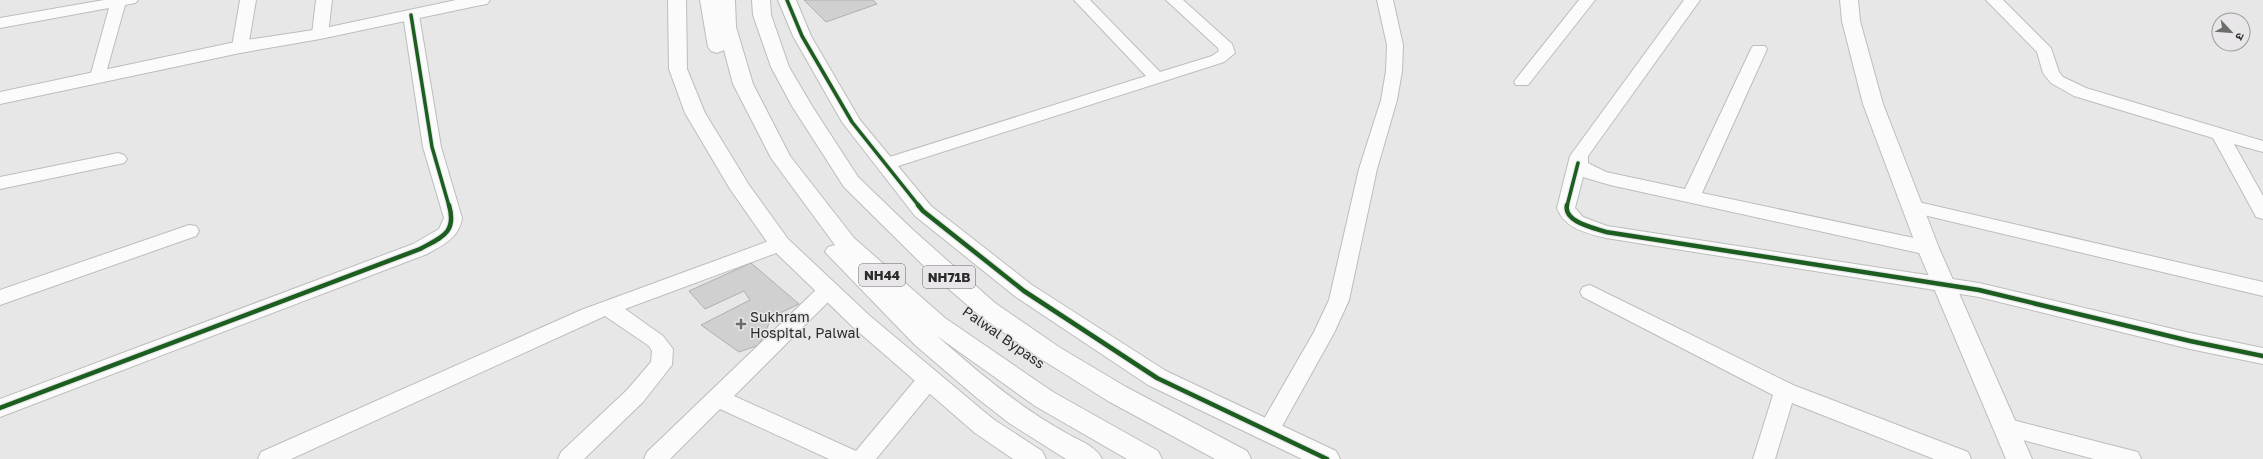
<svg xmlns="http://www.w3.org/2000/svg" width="2263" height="459" font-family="'Golos Text','Noto Sans Devanagari',sans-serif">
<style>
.building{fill:#d1d0d0;stroke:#b0afaf}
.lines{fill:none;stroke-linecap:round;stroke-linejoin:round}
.street-casing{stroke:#bdbdbd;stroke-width:2}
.secondary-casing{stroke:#bdbdbd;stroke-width:2}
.highway-casing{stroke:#bdbdbd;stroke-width:2}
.street{fill:#fbfbfb;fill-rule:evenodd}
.secondary{fill:#fbfbfb;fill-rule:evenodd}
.highway{fill:#fbfbfb;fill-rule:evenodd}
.cycleway-far1-casing{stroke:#e8e6e8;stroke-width:5.5}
.cycleway-casing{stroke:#e8e6e8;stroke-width:7}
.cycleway-far1{stroke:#1b5e20;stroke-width:3.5}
.cycleway{stroke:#1b5e20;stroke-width:4.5}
.poi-dot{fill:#6d6d6d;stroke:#e8e6e8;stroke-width:1.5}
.labels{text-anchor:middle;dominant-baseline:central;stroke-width:3;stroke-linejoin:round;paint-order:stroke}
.shield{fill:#e8e6e8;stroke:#646364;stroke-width:1}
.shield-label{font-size:13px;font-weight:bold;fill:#2c2b2c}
.poi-label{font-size:14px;fill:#2c2b2c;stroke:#e8e6e8;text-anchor:start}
.street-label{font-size:14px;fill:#2c2b2c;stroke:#e8e6e8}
</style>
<rect width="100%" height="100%" fill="#e7e7e7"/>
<path class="building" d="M804,0H873L877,4L826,22Z
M751,263L799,304L772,317L759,345L739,352L701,325L750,300L744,291L705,309L689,291Z"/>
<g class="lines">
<g class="street-casing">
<path id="street" d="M104,0H138L135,3L125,5L104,80H92L90,77L109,8L0,28V18Z
M240,0H256L248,47L246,50H234L232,47Z
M316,0H332L328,34L326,37H314L312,34Z
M1074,0H1090L1160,72L1212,56L1219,51L1218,48L1166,0H1183L1232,44L1235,53L1224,62L892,168L886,170L880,168L877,164L880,160L1146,76Z
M1377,0H1393L1403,45L1402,71L1397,100L1377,169L1349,300L1334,333L1276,437L1268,440L1260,437L1257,431L1314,332L1329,300L1359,169L1381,100L1386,71L1387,45Z
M1579,0H1595L1528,85H1516L1514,82L1516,79Z
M1684,0H1700L1588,156V163L1606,172L1685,189L1751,49L1753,46H1765L1767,49L1702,193L1928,241L1935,243L1938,248L1935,253L1928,255L1610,185L1583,177L1575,208L1583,217L1607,226L1979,283L2190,333L2263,348V364L2190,349L1979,297L1606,238C1586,233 1565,229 1557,208L1570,156Z
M1986,0H2003L2051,48L2059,72L2063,77L2086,88L2263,141V152L2234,144L2263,196V219L2256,217L2254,213L2213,138L2074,96L2051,83L2043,73L2037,52Z
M411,10L416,12L419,15L441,147L462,218C459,238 443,245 427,254L0,417V399L413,244L439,229L444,218L423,147L403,15L406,12Z
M118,153L124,155L127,159L124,163L0,189V177Z
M1914,201L2263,282V296L1907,211L1905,207L1907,203Z
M189,225L196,226L199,231L196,236L0,305V290Z
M780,237L787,239L790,244L787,249L625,309L663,336L673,349L672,365L643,402L584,459H558L561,452L627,390L651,362L652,351L649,346L605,316L291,459H258L261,452L581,310Z
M828,283L835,285L838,290L835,295L734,396L856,451L921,373L929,371L937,373L940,379L937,385L876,459H829L720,409L670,459H644L647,452L821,285Z
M1590,285L1793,385L1968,452L1971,459H1934L1792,403L1775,459H1753L1773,395L1583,297L1580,292L1583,287Z
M2005,418L2130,450L2138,452L2141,459H2094L1997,433L1994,427L1997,421Z"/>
</g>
<g class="secondary-casing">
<path id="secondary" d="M456,0H490L487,4L481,5L320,39L240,53L0,104V92L240,41L320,29Z
M668,0H686L687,69L705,113L749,185L788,239L870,316L993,419L1042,451L1046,459H1013L975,433L854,328L772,249L730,189L685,113L669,69Z
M778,0H796L811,36L860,120L931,206L1032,285L1166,371L1336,451L1340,459H1302L1148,385L1016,297L915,216L842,122L793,36Z
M1840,0H1858L1860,21L1883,104L1939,248L2032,459H2006L1917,248L1863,104L1842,21Z"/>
</g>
<g class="highway-casing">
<path id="highway" d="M700,0H735L736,27L753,84L790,156L854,238L945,318L1053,392L1158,451L1162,459H1127L1035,406L937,336C977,371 1019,407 1066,433C1078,440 1096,446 1102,459H1066L1009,423L977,398L915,345L825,252L828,247L835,245L771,158L733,84L724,50L717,53L711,51L708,47Z
M752,0H770L771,15L789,67L812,106L858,177L912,229L995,303L1059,347L1126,387L1247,451L1251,459H1215L1108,401L1041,359L979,315L936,278L844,187L792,106L771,67L753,15Z"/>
</g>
<use href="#street" class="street"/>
<use href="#secondary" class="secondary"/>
<use href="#highway" class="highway"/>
<g class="cycleway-far1-casing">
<path id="cycleway-far1" d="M787,0L802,36L852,122L919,206
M411,15L432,147L449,206
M1567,206L1578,163"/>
</g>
<g class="cycleway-casing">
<path id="cycleway" d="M918,205L923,211L1024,291L1157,378L1327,459
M1567,205C1563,222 1595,228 1606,232L1979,290L2190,341L2263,356
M0,408L420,249C442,237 457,233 449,205"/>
</g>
<use href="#cycleway-far1" class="cycleway-far1"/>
<use href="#cycleway" class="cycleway"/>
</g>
<path class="poi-dot" d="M739 318h4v4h4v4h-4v4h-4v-4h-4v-4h4z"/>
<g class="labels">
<g class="shield">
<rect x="859" y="264" width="46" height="22" rx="3"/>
<rect x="923" y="266" width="52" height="22" rx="3"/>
</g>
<g class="shield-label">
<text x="882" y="275">NH44</text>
<text x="949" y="277">NH71B</text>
</g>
<g class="poi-label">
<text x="750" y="316">Sukhram<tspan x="750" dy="16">Hospital, Palwal</tspan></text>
</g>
<g class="street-label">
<text transform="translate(1004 337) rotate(35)">Palwal Bypass</text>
</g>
</g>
<g transform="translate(2231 32) rotate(116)"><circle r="19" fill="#e8e6e8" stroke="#9d9b9d"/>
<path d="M0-3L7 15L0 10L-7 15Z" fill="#6d6d6d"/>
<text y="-6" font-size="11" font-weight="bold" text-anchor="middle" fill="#2c2b2c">उ</text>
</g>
</svg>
